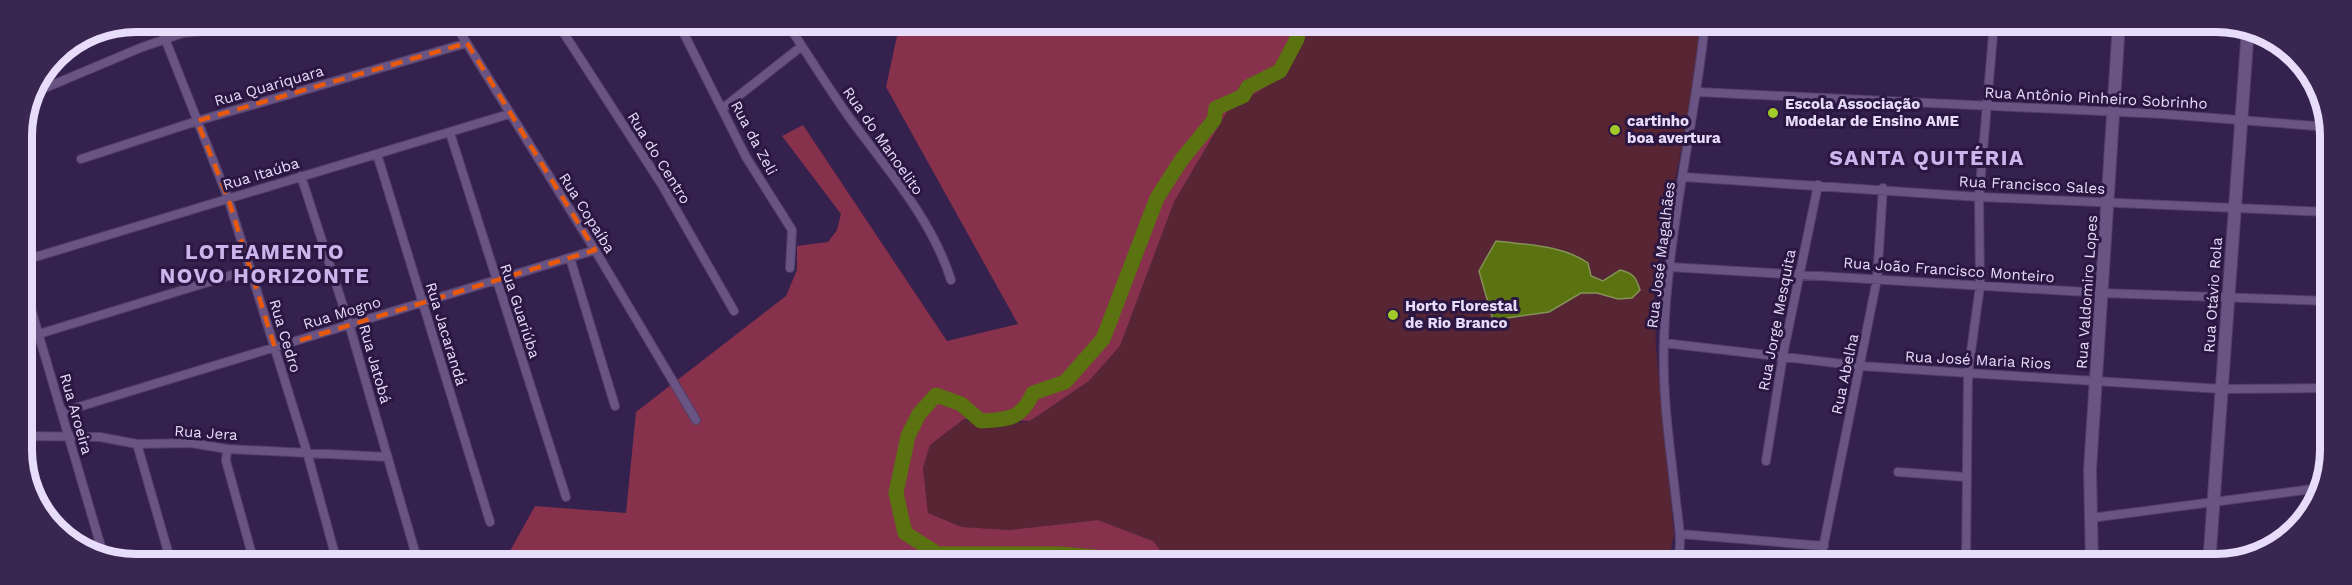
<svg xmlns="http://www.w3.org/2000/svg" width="2352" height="585" font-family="'Work Sans',sans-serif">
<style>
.green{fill:#572534}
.forest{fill:#87314c}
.water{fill:#5a7210;stroke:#849256;stroke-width:1.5}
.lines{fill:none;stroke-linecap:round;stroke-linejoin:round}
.river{stroke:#5a7210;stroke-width:15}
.street-casing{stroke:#523e66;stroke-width:10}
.secondary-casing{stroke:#523e66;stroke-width:14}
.street{stroke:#695484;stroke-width:8}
.secondary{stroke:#695484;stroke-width:12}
.marked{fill:none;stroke:#e8590c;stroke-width:4.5;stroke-dasharray:12 8;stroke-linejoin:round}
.poi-dot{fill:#a1c92a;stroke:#2b1742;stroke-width:2}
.labels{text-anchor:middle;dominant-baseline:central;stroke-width:6;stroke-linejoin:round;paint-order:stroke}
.street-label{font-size:15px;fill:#e7dcf9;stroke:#2b1742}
.poi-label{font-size:15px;font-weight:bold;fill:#e7dcf9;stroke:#2b1742;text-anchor:start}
.district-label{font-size:21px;font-weight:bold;letter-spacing:1.5px;fill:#cbb5ec;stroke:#2b1742}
.rim{fill:none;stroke:#e7dcf9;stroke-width:8}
</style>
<rect width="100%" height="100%" fill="#35214d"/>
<path class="green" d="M1303,22L1701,23L1689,111L1654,284L1656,349L1674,534L1668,563H1170L1153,541L1098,520L1009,530L963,527L928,513L923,468L930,445L964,419L983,427L1030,421L1089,381L1120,346L1174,202L1227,112L1284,75Z"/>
<path class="forest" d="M900,22H1303L1302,40L1284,75L1227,112L1174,202L1120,346L1089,381L1030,421L964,419L930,445L923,468L928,513L962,527L1009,530L1098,520L1153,541L1170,563L504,562L535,506L626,513L636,412L786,296L797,270V246L828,242L837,230L841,214L782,136L803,125L947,341L1018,324L886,87Z"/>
<path class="water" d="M1496,241C1528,245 1562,245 1588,263L1591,276L1603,281L1620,270C1633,273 1636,277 1640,290L1632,298L1618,299L1597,293H1581L1549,312L1493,320L1479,271Z"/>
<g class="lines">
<path class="river" d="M1118,563L1095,557L1060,554H938L905,533L896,493L908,436L919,414L936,395L961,404L981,421C1008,419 1021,420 1033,393L1065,382L1103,339L1157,198L1182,159L1214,120L1216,108L1243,96L1248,87L1280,71L1297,39L1300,22"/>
<g class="street-casing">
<path id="street" d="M158,21L228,198L307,452L337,562
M453,21L595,250L696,420
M556,21L662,185L734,311
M678,22L746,157L792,230L790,268
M786,22C807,53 827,86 849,117C886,168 932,219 951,280
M887,22L893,31
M38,91L140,48L183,33L309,21
M1698,92L2162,114L2329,127
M723,108L802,46
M450,133L566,497
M377,154L490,522
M81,159L197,121L467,43
M301,176L349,324L418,562
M1684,177L1979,197L2329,212
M570,258L615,406
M22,261L509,114
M1670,267L2102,293L2329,301
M22,278L104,557
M39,334L251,269
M1664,343L1861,366L1968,373L2222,389L2329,388
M62,412L595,250
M23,436L100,437L137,444L191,443L227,449L388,457
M137,444L171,562
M227,449L226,461L254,562
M1766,461L1783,355L1818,185
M1898,472L1966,477
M2091,518L2320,488
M1680,534L1824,546
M1678,563C1683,539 1677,515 1675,491C1669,441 1662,390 1664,340C1667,233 1694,129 1705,23
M1820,563L1877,279L1883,188
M1966,564L1968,373L1980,286L1979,197L1994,23"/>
</g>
<g class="secondary-casing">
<path id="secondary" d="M2092,564L2090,470L2119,23
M2209,564L2248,28"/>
</g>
<use href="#street" class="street"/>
<use href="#secondary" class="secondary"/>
</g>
<path class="marked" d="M467,43L595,250L275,348L228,198L197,121Z"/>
<g class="poi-dot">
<circle cx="1773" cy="113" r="6"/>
<circle cx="1615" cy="130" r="6"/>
<circle cx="1393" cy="315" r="6"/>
</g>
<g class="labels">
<g class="street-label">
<text transform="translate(269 86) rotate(-16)">Rua Quariquara</text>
<text transform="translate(2096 98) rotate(3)">Rua Antônio Pinheiro Sobrinho</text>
<text transform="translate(754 138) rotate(62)">Rua da Zeli</text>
<text transform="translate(883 141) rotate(55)">Rua do Manoelito</text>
<text transform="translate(659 158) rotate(58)">Rua do Centro</text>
<text transform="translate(261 174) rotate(-17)">Rua Itaúba</text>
<text transform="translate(2032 185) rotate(3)">Rua Francisco Sales</text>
<text transform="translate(587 213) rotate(58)">Rua Copaíba</text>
<text transform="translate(1661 255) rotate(-83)">Rua José Magalhães</text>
<text transform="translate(1949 270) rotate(4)">Rua João Francisco Monteiro</text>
<text transform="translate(2087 292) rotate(-86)">Rua Valdomiro Lopes</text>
<text transform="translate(2213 295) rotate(-86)">Rua Otávio Rola</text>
<text transform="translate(520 311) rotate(72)">Rua Guariúba</text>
<text transform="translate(342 313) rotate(-17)">Rua Mogno</text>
<text transform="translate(1777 320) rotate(-79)">Rua Jorge Mesquita</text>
<text transform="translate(446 334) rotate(73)">Rua Jacarandá</text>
<text transform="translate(285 336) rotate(73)">Rua Cedro</text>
<text transform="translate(1978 360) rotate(3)">Rua José Maria Rios</text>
<text transform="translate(375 364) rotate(74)">Rua Jatobá</text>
<text transform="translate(1845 374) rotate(-78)">Rua Abelha</text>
<text transform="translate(76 414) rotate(74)">Rua Aroeira</text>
<text transform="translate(206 433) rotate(4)">Rua Jera</text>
</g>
<g class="poi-label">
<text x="1785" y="104">Escola Associação<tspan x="1785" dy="17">Modelar de Ensino AME</tspan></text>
<text x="1627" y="121">cartinho<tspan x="1627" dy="17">boa avertura</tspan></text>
<text x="1405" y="306">Horto Florestal<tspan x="1405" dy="17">de Rio Branco</tspan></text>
</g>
<g class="district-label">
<text x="1927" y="157">SANTA QUITÉRIA</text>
<text x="265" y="251">LOTEAMENTO<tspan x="265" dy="24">NOVO HORIZONTE</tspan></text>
</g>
</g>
<path d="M0 0H2352V585H0ZM136 32H2216A104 104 0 0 1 2320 136V450A104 104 0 0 1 2216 554H136A104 104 0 0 1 32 450V136A104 104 0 0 1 136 32Z" fill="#3a2751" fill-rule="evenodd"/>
<path class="rim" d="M136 32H2216A104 104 0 0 1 2320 136V450A104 104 0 0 1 2216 554H136A104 104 0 0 1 32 450V136A104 104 0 0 1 136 32Z"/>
</svg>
